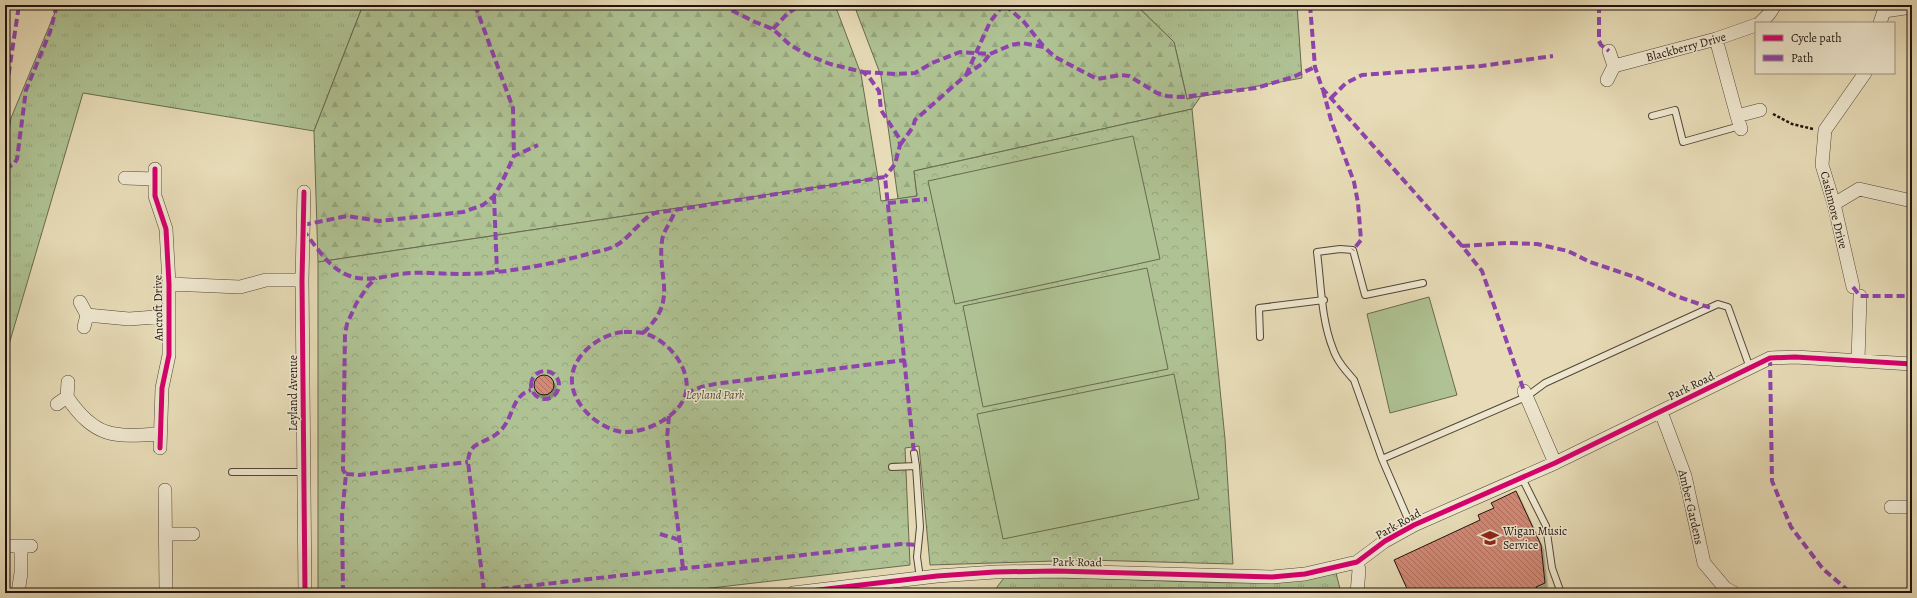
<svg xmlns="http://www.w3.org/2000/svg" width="1917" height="598" font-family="Alegreya,serif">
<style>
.grass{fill:url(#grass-tufts);stroke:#686a50}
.forest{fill:url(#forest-firs);stroke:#686a50}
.park{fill:url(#park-crowns);stroke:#686a50}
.garden{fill:#afc293;stroke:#686a50}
.building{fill:url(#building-back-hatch);stroke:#20130e;filter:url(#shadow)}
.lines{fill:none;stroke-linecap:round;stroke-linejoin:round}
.lane-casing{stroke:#524538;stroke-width:8}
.street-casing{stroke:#524538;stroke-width:14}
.path{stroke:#20130e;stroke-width:2.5;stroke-dasharray:3 2;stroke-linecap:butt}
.lane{stroke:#efe8d0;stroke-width:6}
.street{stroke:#efe8d0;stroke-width:13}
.quiet{stroke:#8e44ad;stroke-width:4;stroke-dasharray:8 4;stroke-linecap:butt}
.cycleway-casing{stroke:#efe8d0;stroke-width:8}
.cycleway{stroke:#d6006c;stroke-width:5}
.labels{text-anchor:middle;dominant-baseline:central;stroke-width:3;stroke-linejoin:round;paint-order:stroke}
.street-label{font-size:12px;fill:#20130e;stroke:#efe8d0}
.park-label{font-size:12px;font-style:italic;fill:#52503d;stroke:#efe8d0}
.poi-label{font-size:12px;fill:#20130e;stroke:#efe8d0;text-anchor:start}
</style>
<defs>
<pattern id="grass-tufts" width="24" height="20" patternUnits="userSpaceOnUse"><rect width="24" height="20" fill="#afc293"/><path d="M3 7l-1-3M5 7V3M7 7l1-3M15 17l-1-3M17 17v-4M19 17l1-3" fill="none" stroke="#96a67e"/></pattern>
<pattern id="forest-firs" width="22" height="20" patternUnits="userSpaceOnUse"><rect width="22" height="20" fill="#afc293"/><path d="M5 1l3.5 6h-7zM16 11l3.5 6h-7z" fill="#96a67e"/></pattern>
<pattern id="park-crowns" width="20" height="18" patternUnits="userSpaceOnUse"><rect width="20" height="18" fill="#afc293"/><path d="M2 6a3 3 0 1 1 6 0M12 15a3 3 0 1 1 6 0" fill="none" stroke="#96a67e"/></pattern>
<pattern id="building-back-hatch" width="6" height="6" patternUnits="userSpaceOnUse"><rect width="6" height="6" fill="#d48976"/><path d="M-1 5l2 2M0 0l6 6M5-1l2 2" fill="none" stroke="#ac6f5f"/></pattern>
<filter id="shadow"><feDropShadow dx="2.5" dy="4.5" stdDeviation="0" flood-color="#0004"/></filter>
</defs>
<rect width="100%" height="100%" fill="#e7dcb7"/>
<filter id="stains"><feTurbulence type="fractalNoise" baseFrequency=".005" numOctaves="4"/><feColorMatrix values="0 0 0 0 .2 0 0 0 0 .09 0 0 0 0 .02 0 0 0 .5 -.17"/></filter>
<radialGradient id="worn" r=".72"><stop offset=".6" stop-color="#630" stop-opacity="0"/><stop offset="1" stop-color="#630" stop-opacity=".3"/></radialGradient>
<path class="grass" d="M58,5H363L314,131L83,93L5,358V158L11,118Z
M1136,5H1297L1302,78L1187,99L1174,42Z
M1336,573L1341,593L1307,592L997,593V587L1004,578C1058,577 1112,579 1167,581C1227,583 1277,586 1336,573Z"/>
<path class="forest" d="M363,5H835L861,74L878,178L318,262L314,131Z
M854,5H1136L1174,42L1187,99L1201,96L1192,109L914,171L917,196L898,199L881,76Z"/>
<path class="park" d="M1192,109L1225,439L1233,564L1087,560L930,565L919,446L905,448L910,565L668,593H318V262L878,178L881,201L917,196L914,171Z"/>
<path class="garden" d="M1133,136L1160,259L955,304L928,181Z
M1147,268L1168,369L983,407L963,306Z
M1429,297L1457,395L1390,413L1367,314Z
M1174,374L1199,499L1003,539L977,414Z"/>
<path class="building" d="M534 385a10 10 0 1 1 20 0a10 10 0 1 1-20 0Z
M1516,491L1541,545L1545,583L1536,587L1539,593H1409L1394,560L1480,520L1478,515L1494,508L1491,503Z"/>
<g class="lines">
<g class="lane-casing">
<path id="lane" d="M1652,116L1675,110L1683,142L1740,126
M1260,337L1259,308L1324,300
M1382,459L1526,397L1545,383L1718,304L1728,307L1750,368
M916,466L920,527L917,557L920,578
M892,467L916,466L914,453
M232,472H304
M1522,478L1546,526L1552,568L1561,593
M1411,526L1382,459L1354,380C1346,371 1337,361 1333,349C1321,319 1321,283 1317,252L1340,249L1353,250L1365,295L1423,283"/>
</g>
<g class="street-casing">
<path id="street" d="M1884,11L1912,7
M1760,23L1769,14L1775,5
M1880,23L1886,5
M1716,39L1737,116L1760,110
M1614,66L1716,39L1756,25
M1607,80L1614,66L1609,51
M1737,116L1741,129
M155,169V196L166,229L169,284V355L162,388L160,448
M125,178L155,179
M304,192L302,280L305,593
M1834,204L1859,189L1912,201
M169,284L240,287L266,280H302
M1853,287L1834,204L1822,165L1825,130L1865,73
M80,302L87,315L84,327
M87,315L129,319L169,316
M1858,361L1860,296
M1524,391L1555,463
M67,397C95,438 113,437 159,434
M57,404L67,397L68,382
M1661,412L1685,476L1704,563L1725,588L1734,593
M165,490L166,593
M1891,507H1912
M166,534H193
M7,546H31
M18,593L21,573V546
M793,593L937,576L995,572L1056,571L1272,577L1305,574L1357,562L1385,541L1414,525L1555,463L1770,358L1795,357L1912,364
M1357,593L1359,570L1357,562"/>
</g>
<path class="path" d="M1773,114L1792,124L1813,129"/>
<use href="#lane" class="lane"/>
<use href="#street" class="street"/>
<path class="quiet" d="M475,5L513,108L514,156
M721,5L755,22L773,29L790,45L808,55L830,64L863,72L869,77L879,91L881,110L899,138L900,145L895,164L885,177
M1005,5L1024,22L1044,47
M1310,5L1315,67L1322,88L1462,246L1482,271L1524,391
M1599,5V41L1601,45L1609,51
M773,29L787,14L800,5
M863,72L895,74L915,73L932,63L960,52L990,54L1011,45L1022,43L1044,47L1055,57L1097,79L1121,75L1129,76L1157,93L1167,96L1182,97L1256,88L1293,77L1315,67
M966,75L990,22L1003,5
M1323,90L1331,120L1354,182L1358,203L1361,240L1353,250
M5,98L19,5
M1331,98L1346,83L1362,75L1481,66L1553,56
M900,145L913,127L915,120L966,75L983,63L990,54
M5,169L14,164L17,159L26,90L50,32L57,5
M494,196L497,272
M888,203L927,199
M303,225L347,216L379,221L463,212L483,205L494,196L502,182L514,156L538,145
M303,230C316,246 329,269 350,276C369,283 391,274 410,273C426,272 442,274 459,274C501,274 543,266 584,255C593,252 604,251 613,247C630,239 640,219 655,213L885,177L914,453
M1462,246L1507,243L1537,244L1568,251L1590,262L1638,278L1676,296L1711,308
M1853,287L1860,296H1912
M624,332C630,332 637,332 643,333C666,338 691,367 686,392C682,415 648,432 626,432C603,432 573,407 572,382C570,356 601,333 624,332Z
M643,333C679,300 657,278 662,241C663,230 672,222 675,210
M1770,358L1772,481L1791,527L1823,569L1851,593
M531 385a14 14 0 1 1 28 0a14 14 0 1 1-28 0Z
M686,393L701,387L715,384L905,360
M669,416L667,438L683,568
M346,474L359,475L468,462
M660,534L680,540
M484,591L468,462C469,439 487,445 501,430C514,417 511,396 531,390
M343,593L342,516L346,474L343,470L345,334L347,324L356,304L368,286L376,278
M465,593L901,544L918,545"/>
<g class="cycleway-casing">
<path id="cycleway" d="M155,169V196L166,229L169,284V355L162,388L160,448
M304,192L302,280L305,593
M793,593L937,576L995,572L1056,571L1272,577L1305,574L1357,562L1385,541L1414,525L1555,463L1770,358L1795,357L1912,364"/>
</g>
<use href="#cycleway" class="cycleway"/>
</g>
<defs>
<g id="school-bare" transform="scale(1.38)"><path d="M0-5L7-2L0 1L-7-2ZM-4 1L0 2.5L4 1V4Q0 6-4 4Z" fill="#8f2418" stroke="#efe8d0" stroke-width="2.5" paint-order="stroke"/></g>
</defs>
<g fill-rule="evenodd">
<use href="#school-bare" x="1490" y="538"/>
</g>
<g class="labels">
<g class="street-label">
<text transform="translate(1686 47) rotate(-15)">Blackberry Drive</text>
<text transform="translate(1834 210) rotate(76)">Cashmore Drive</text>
<text transform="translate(158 308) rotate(-91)">Ancroft Drive</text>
<text transform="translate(1691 386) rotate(-26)">Park Road</text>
<text transform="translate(293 393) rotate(-90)">Leyland Avenue</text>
<text transform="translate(1691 507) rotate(77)">Amber Gardens</text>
<text transform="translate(1398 524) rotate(-29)">Park Road</text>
<text transform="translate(1077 562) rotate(1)">Park Road</text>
</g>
<g class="park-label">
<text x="715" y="395">Leyland Park</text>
</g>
<g class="poi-label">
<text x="1503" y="531">Wigan Music<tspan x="1503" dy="14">Service</tspan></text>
</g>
</g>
<rect width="1917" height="598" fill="none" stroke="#e7dcb7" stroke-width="20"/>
<rect x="6" y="6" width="1905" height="586" fill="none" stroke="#20130e" stroke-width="2"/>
<rect x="10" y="10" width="1897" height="578" fill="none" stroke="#20130e"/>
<rect x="1755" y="22" width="140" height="52" fill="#efe8d0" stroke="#9c9382"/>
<rect x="1763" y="35" width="20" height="6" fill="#d6006c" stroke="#9c9382"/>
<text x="1791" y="42" font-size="12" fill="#20130e">Cycle path</text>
<rect x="1763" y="55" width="20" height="6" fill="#8e44ad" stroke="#9c9382"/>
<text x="1791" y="62" font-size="12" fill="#20130e">Path</text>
<rect width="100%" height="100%" filter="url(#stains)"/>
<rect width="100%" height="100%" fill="url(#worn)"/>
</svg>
